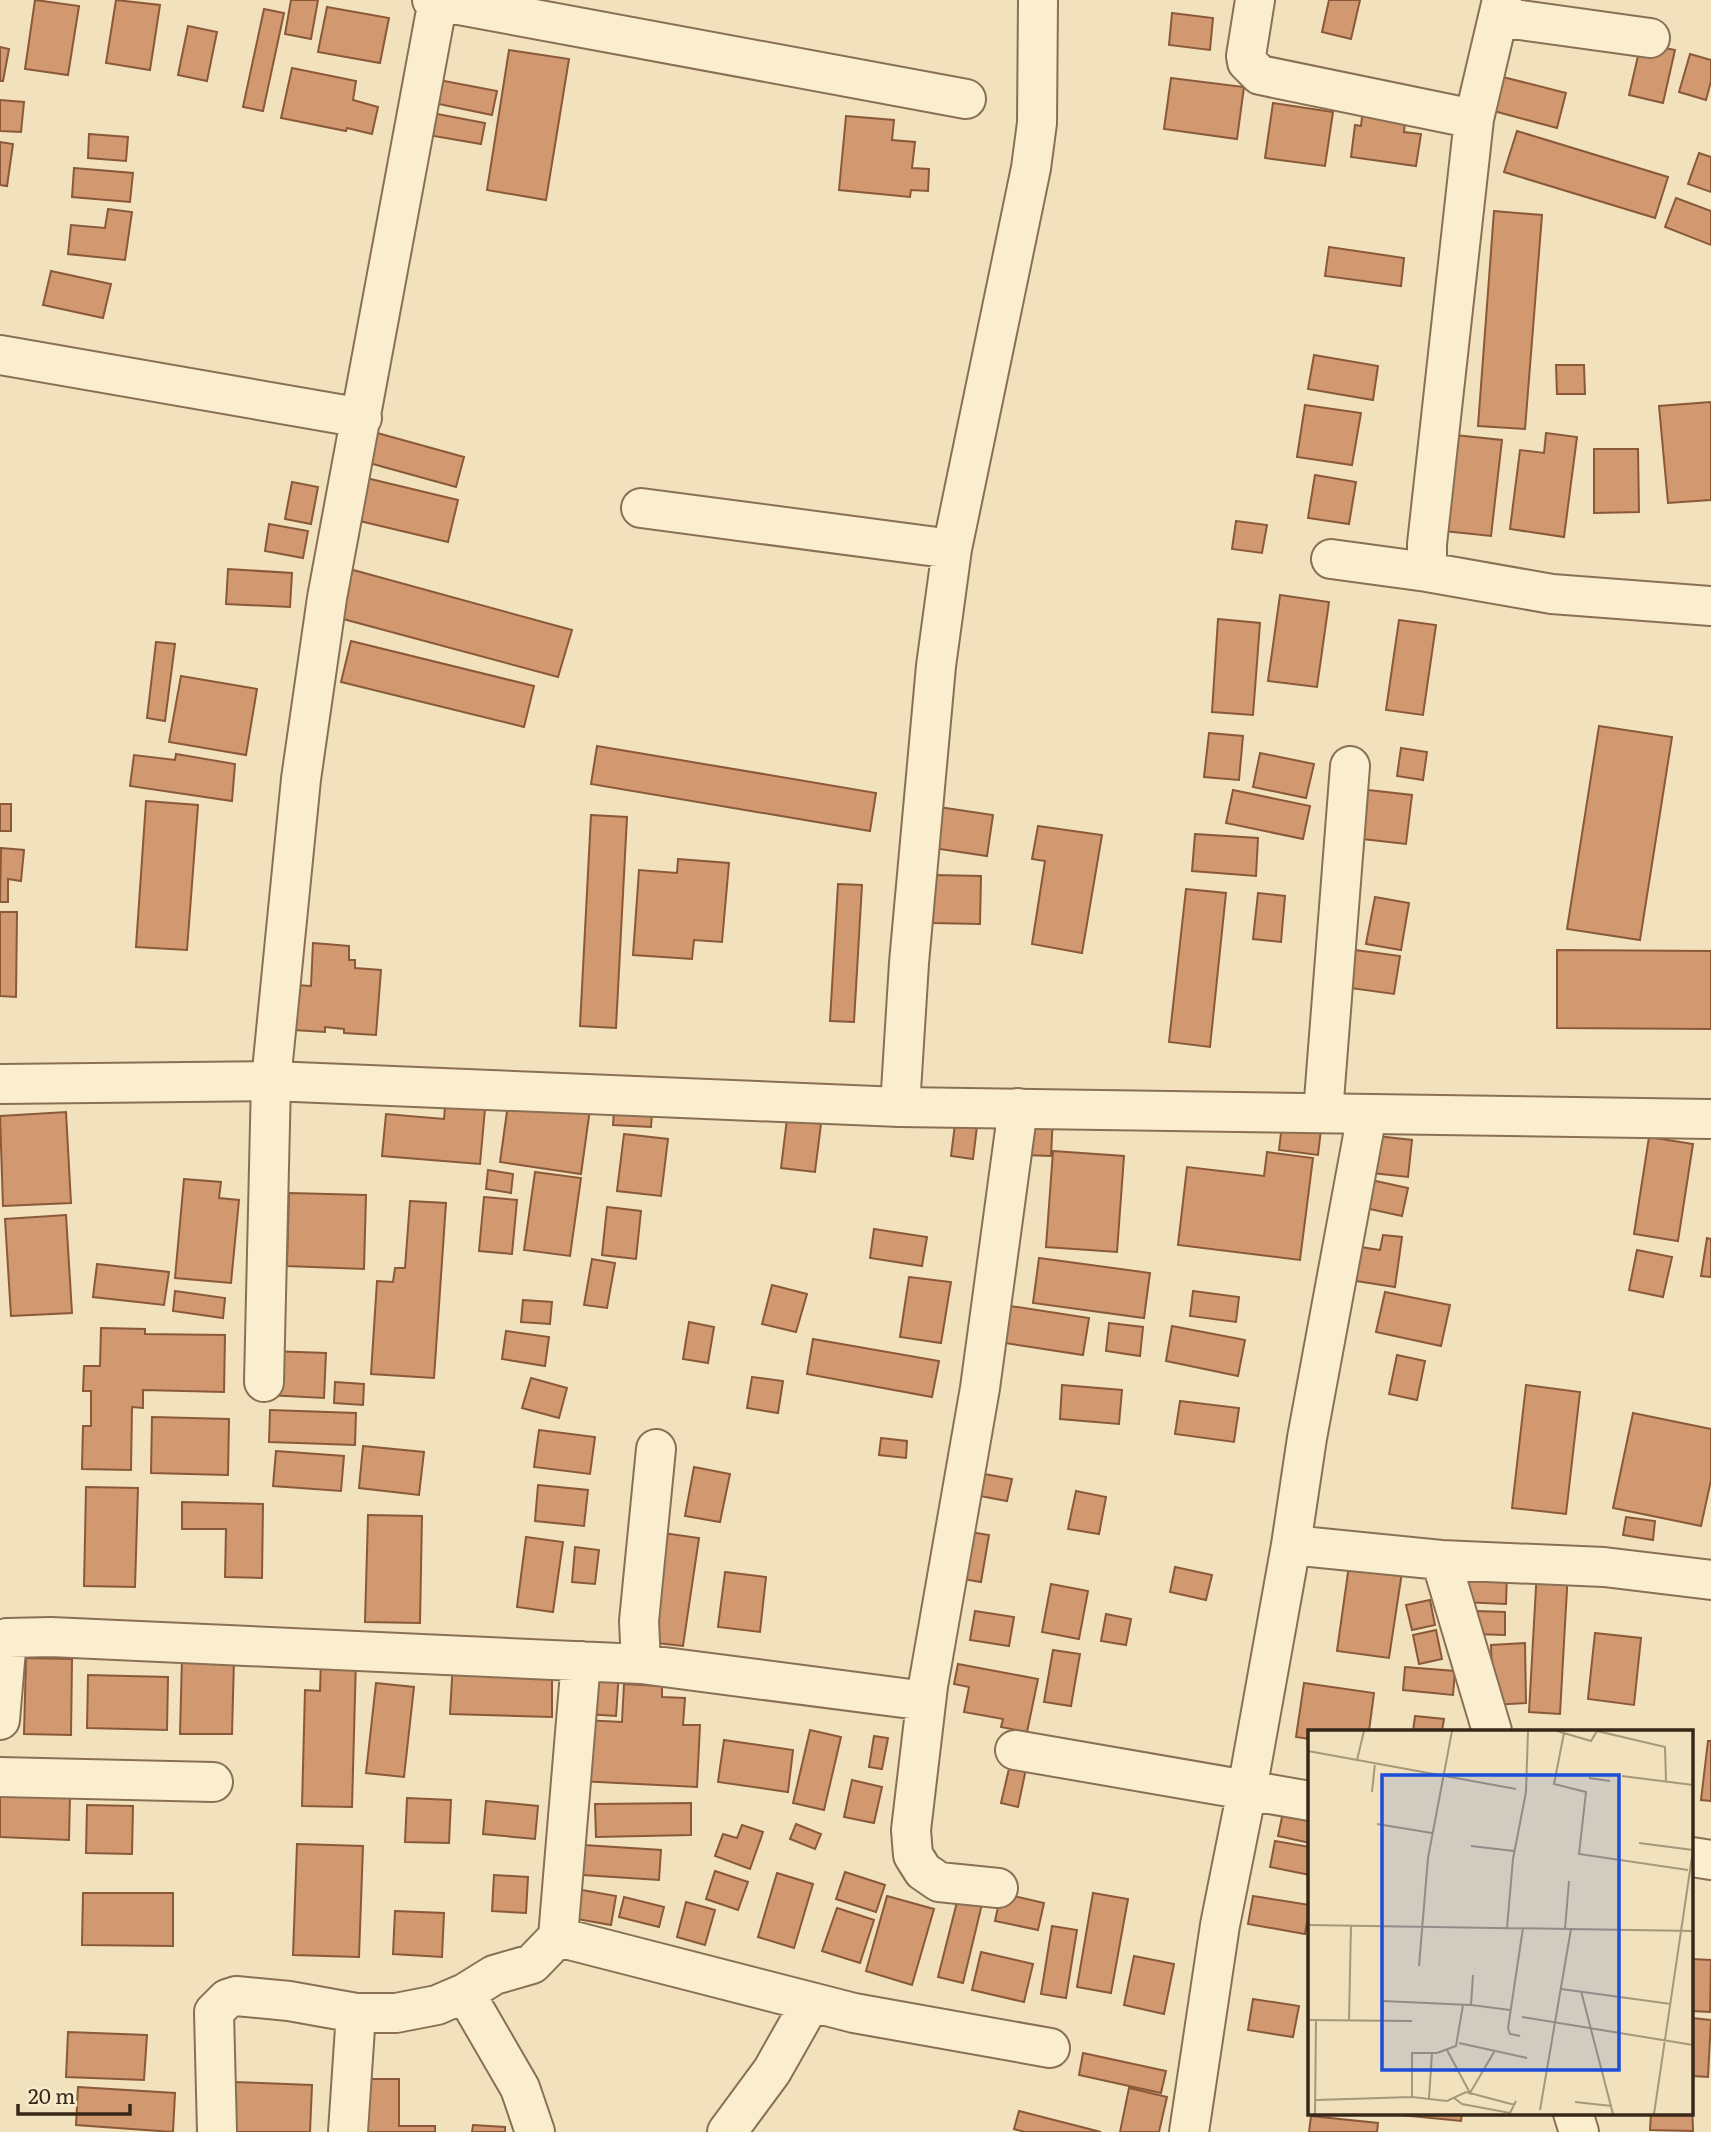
<svg xmlns="http://www.w3.org/2000/svg" width="1711" height="2132" font-family="Literata,serif">
<style>
.building{fill:#d2986f;stroke:#8a5939;stroke-width:2}
.lines{fill:none;stroke-linecap:round;stroke-linejoin:round}
.minor-casing{stroke:#897054;stroke-width:42}
.tertiary-casing{stroke:#897054;stroke-width:42}
.minor{stroke:#fbeecf;stroke-width:38}
.tertiary{stroke:#fbeecf;stroke-width:38}
.inset-road{fill:none;stroke:#a7977b;stroke-width:2}
.view{fill:#1d4ed8;fill-opacity:0.15;stroke:#1d4ed8;stroke-width:3.5}
.inset-edge{fill:none;stroke:#37281a;stroke-width:3.5}
</style>
<rect width="100%" height="100%" fill="#f1e1bc"/>
<path class="building" d="M35,0L79,6L68,75L25,69Z
M116,0L160,5L150,70L106,63Z
M291,0H318L311,39L285,34Z
M1329,0H1360L1351,39L1322,32Z
M327,7L389,18L380,63L318,52Z
M264,9L284,13L263,111L243,107Z
M1172,13L1213,18L1210,50L1169,45Z
M188,26L217,32L207,81L178,75Z
M1641,43L1675,50L1663,103L1629,95Z
M0,47L9,49L3,81H0Z
M509,50L569,59L546,200L487,190Z
M1690,54L1711,60V81L1706,100L1679,92Z
M292,68L356,81L353,100L378,107L372,134L347,128L346,131L281,118Z
M1499,76L1566,93L1557,128L1490,110Z
M1171,78L1244,87L1237,139L1164,129Z
M439,80L497,91L492,115L434,103Z
M0,100L24,102L21,132L0,131Z
M1273,103L1333,112L1325,166L1265,158Z
M1363,108L1406,115L1404,132L1421,134L1416,166L1351,157L1355,125L1361,126Z
M432,113L485,123L481,144L428,135Z
M846,116L894,120L892,140L915,142L912,168L929,169L928,191L911,190L910,197L839,190Z
M1517,131L1668,177L1655,218L1504,172Z
M89,134L128,137L126,161L88,158Z
M0,142L13,144L7,186L0,185Z
M1699,153L1711,157V192L1688,184Z
M74,168L133,173L130,202L72,197Z
M1676,198L1711,211V245L1665,227Z
M108,209L132,212L125,260L68,254L71,225L105,228Z
M1494,211L1542,215L1525,429L1478,426Z
M1329,247L1404,258L1401,286L1325,276Z
M51,271L111,284L103,318L43,305Z
M1314,355L1378,366L1373,400L1308,389Z
M1556,365H1584L1585,394H1557Z
M1711,402V500L1668,503L1659,406Z
M1305,405L1361,413L1352,465L1297,457Z
M370,431L464,457L456,487L362,461Z
M1546,433L1577,437L1564,537L1510,529L1520,450L1544,453Z
M1445,434L1502,440L1491,536L1435,530Z
M1594,449H1638L1639,512L1594,513Z
M1315,475L1356,482L1349,524L1308,518Z
M358,476L458,500L448,542L347,518Z
M292,482L318,487L311,524L285,519Z
M1236,521L1267,525L1262,553L1232,549Z
M269,524L308,531L303,558L265,551Z
M346,568L572,630L558,677L332,616Z
M228,569L292,573L290,607L226,604Z
M1280,595L1329,602L1317,687L1268,681Z
M1218,619L1260,623L1253,715L1212,712Z
M1399,620L1436,625L1423,715L1386,710Z
M351,641L534,686L524,727L341,682Z
M156,642L175,644L165,721L147,718Z
M181,676L257,689L246,755L169,742Z
M1599,726L1672,737L1640,940L1567,929Z
M1209,733L1243,736L1239,780L1204,777Z
M597,746L876,793L870,831L591,784Z
M1401,748L1427,752L1423,780L1397,776Z
M1260,753L1314,764L1306,798L1253,787Z
M176,754L235,764L232,801L130,786L134,755L175,760Z
M1359,789L1412,795L1406,844L1354,838Z
M1233,790L1310,806L1303,839L1226,823Z
M146,801L198,805L187,950L136,947Z
M0,804H11V831H0Z
M939,807L993,815L987,856L933,848Z
M591,815L627,817L616,1028L580,1026Z
M1038,826L1102,835L1082,953L1032,944L1045,861L1032,859Z
M1195,834L1258,838L1256,876L1192,871Z
M1,848L24,850L21,881L8,879V902H0Z
M678,859L729,863L722,942L694,940L692,959L633,955L639,870L677,873Z
M934,875L981,876L980,924L933,923Z
M838,884L862,885L854,1022L830,1021Z
M1186,889L1226,893L1210,1047L1169,1042Z
M1258,893L1285,896L1281,942L1253,939Z
M1375,897L1409,903L1401,950L1366,944Z
M0,912H17L16,997L0,996Z
M313,943L349,946V960H355V968L381,970L376,1035L344,1033V1029L325,1027V1032L294,1030L297,985L311,986Z
M1355,950L1400,956L1394,994L1350,988Z
M1557,950L1711,951V1029L1557,1028Z
M446,1095L486,1098L480,1164L382,1156L386,1114L444,1119Z
M615,1096L653,1098L651,1127L613,1125Z
M509,1097L590,1109L581,1174L500,1162Z
M66,1112L71,1203L3,1206L0,1116Z
M1025,1114L1053,1116L1051,1156L1023,1155Z
M956,1116L978,1118L973,1159L951,1156Z
M1283,1116L1322,1121L1318,1155L1279,1150Z
M787,1119L821,1124L815,1172L781,1168Z
M624,1134L668,1139L661,1196L617,1191Z
M1368,1135L1412,1140L1408,1177L1363,1172Z
M1649,1137L1693,1144L1678,1241L1634,1234Z
M1053,1151L1124,1156L1117,1252L1046,1247Z
M1267,1152L1313,1158L1300,1260L1178,1245L1187,1167L1264,1176Z
M488,1170L513,1174L511,1193L486,1189Z
M535,1172L581,1178L570,1256L524,1250Z
M1362,1178L1408,1188L1402,1216L1356,1206Z
M184,1179L221,1182L219,1198L239,1200L231,1283L175,1278Z
M289,1193L366,1195L364,1269L287,1266Z
M484,1197L517,1200L512,1254L479,1251Z
M410,1201L446,1203L434,1378L371,1374L377,1281L393,1282L395,1268H405Z
M607,1207L641,1211L636,1259L602,1255Z
M66,1215L72,1313L11,1316L5,1219Z
M874,1229L927,1237L922,1266L870,1258Z
M1383,1235L1402,1237L1395,1287L1343,1279L1348,1245L1380,1250Z
M1707,1238L1711,1239V1277L1701,1276Z
M1637,1250L1672,1257L1663,1297L1629,1290Z
M1039,1258L1150,1273L1144,1318L1033,1303Z
M592,1259L615,1263L607,1308L584,1305Z
M97,1264L169,1272L164,1305L93,1297Z
M909,1277L951,1282L941,1343L900,1337Z
M772,1285L807,1294L796,1332L762,1324Z
M175,1291L225,1298L223,1318L173,1311Z
M1193,1291L1239,1297L1236,1322L1190,1316Z
M1385,1292L1450,1305L1441,1346L1376,1332Z
M523,1300L552,1302L550,1324L521,1322Z
M1004,1305L1089,1318L1083,1355L998,1342Z
M689,1322L714,1327L708,1363L683,1359Z
M1109,1323L1143,1327L1140,1356L1106,1351Z
M1172,1326L1245,1340L1238,1376L1166,1361Z
M101,1328L145,1329V1334L225,1335L224,1392L143,1390V1408L132,1407L131,1470L82,1469L83,1426H91V1391H83L84,1366H100Z
M506,1331L549,1337L545,1366L502,1359Z
M813,1339L939,1361L932,1397L807,1374Z
M269,1351L326,1353L324,1398L267,1395Z
M1397,1355L1425,1361L1417,1400L1389,1394Z
M752,1377L783,1381L778,1413L747,1408Z
M531,1378L567,1388L559,1418L522,1408Z
M335,1382L364,1384L363,1405L334,1403Z
M1062,1385L1122,1390L1119,1424L1060,1419Z
M1526,1385L1580,1392L1566,1514L1512,1508Z
M1180,1401L1239,1408L1234,1442L1175,1434Z
M270,1410L356,1413L355,1445L269,1442Z
M1633,1413L1711,1429V1480L1701,1526L1613,1508Z
M152,1417L229,1419L228,1475L151,1473Z
M539,1430L595,1437L590,1474L534,1467Z
M881,1438L907,1441L906,1458L879,1455Z
M363,1446L424,1452L419,1495L359,1488Z
M276,1451L344,1456L341,1491L273,1486Z
M694,1467L730,1474L720,1522L685,1516Z
M968,1471L1012,1479L1007,1501L964,1493Z
M538,1485L588,1490L584,1526L535,1521Z
M86,1487L138,1488L135,1587L84,1586Z
M1076,1491L1106,1497L1099,1534L1068,1529Z
M182,1502L263,1504L262,1578L225,1577L226,1529H182Z
M368,1515L422,1516L420,1623L365,1622Z
M1626,1517L1655,1521L1653,1540L1623,1535Z
M958,1530L989,1535L981,1582L951,1577Z
M663,1533L699,1538L683,1646L648,1642Z
M526,1537L563,1542L553,1612L517,1607Z
M575,1547L599,1550L595,1584L572,1582Z
M1349,1565L1402,1572L1389,1658L1337,1651Z
M1175,1567L1212,1575L1206,1600L1170,1592Z
M1537,1569L1568,1571L1560,1714L1529,1712Z
M1462,1571L1507,1573L1506,1604L1461,1602Z
M725,1572L766,1577L760,1632L718,1627Z
M1051,1584L1088,1591L1079,1639L1042,1632Z
M1430,1600L1435,1625L1412,1630L1406,1605Z
M975,1611L1014,1617L1009,1646L970,1640Z
M1475,1611L1505,1612V1635L1474,1634Z
M1106,1614L1131,1619L1126,1645L1101,1641Z
M1436,1630L1442,1659L1419,1664L1413,1635Z
M1595,1633L1641,1638L1634,1705L1588,1699Z
M1525,1643L1526,1703L1493,1705L1491,1645Z
M1053,1650L1080,1654L1071,1706L1044,1702Z
M26,1658L72,1659L71,1735L24,1734Z
M182,1658L234,1659L232,1734H180Z
M321,1658L356,1659L352,1807L302,1806L305,1690L320,1691Z
M453,1661L552,1669V1717L450,1714Z
M958,1664L1038,1679L1027,1732L1001,1727L1003,1719L964,1712L969,1687L954,1684Z
M1405,1667L1455,1671L1453,1695L1403,1690Z
M589,1671L619,1672L616,1716L586,1714Z
M88,1675L168,1677L167,1730L87,1728Z
M376,1683L414,1687L404,1777L366,1773Z
M1304,1683L1374,1693L1369,1731H1310V1739L1296,1737Z
M624,1684L662,1686V1697L685,1698L683,1725H700L697,1787L579,1781L583,1720L622,1722Z
M1415,1716L1444,1719L1442,1731H1413Z
M810,1730L841,1737L824,1810L793,1803Z
M874,1736L888,1738L882,1769L869,1767Z
M724,1740L793,1750L788,1792L718,1782Z
M1708,1741H1711V1801L1701,1800Z
M1011,1760L1027,1764L1018,1807L1001,1803Z
M852,1780L882,1787L874,1823L844,1817Z
M0,1792L70,1795L69,1840L0,1837Z
M407,1798L451,1800L449,1843L405,1842Z
M486,1801L538,1806L535,1839L483,1834Z
M691,1803V1835L596,1837L595,1804Z
M1285,1803L1310,1809V1843L1278,1836Z
M87,1805L133,1806L132,1854L86,1853Z
M796,1824L821,1834L815,1849L790,1839Z
M742,1825L763,1832L750,1869L715,1856L723,1834L737,1838Z
M1275,1841L1310,1847V1875L1270,1867Z
M297,1844L363,1846L359,1957L293,1955Z
M584,1845L661,1850L659,1880L583,1875Z
M715,1871L748,1882L738,1910L706,1899Z
M845,1872L885,1885L876,1912L836,1899Z
M777,1873L813,1884L794,1948L758,1937Z
M494,1875L528,1877L526,1913L492,1911Z
M582,1890L616,1896L611,1925L577,1919Z
M83,1893H173V1946L82,1945Z
M1001,1893L1044,1903L1038,1930L995,1921Z
M1093,1893L1128,1899L1111,1993L1077,1987Z
M887,1896L934,1909L912,1985L866,1971Z
M1253,1896L1310,1905L1305,1934L1248,1924Z
M624,1897L664,1907L659,1927L619,1917Z
M958,1898L982,1904L963,1983L938,1977Z
M686,1902L715,1910L705,1945L677,1937Z
M837,1908L874,1920L860,1963L822,1951Z
M395,1911L444,1913L442,1957L393,1954Z
M1052,1926L1077,1930L1066,1998L1041,1994Z
M981,1952L1033,1964L1024,2002L972,1990Z
M1134,1956L1174,1964L1164,2014L1124,2005Z
M1692,1959L1711,1960L1710,2012L1692,2011Z
M1253,1999L1299,2006L1293,2037L1248,2030Z
M1692,2018L1711,2020L1708,2077L1692,2076Z
M68,2032L147,2035L144,2080L66,2077Z
M1083,2053L1166,2071L1161,2093L1079,2075Z
M360,2079H399V2126H435V2132H360Z
M233,2082L312,2085L310,2132H231Z
M78,2087L175,2093L173,2132L76,2125Z
M1129,2088L1167,2097L1159,2132H1120Z
M1692,2100L1693,2131L1650,2130L1651,2113H1692Z
M1019,2111L1101,2132H1025L1014,2129Z
M1380,2113H1462L1461,2121Z
M1311,2116L1378,2123L1377,2132H1309Z
M473,2125L505,2127V2132H472Z"/>
<g class="lines">
<g class="minor-casing">
<path id="minor" d="M432,0L966,99
M1255,0L1246,56L1247,62L1260,75L1474,119L1427,544V572L1552,594L1711,606
M1499,17L1650,38
M1474,119L1502,0
M0,355L362,418
M641,508L952,549
M1331,559L1427,572
M900,1107L909,963L936,666L952,549L1031,168L1037,123L1038,0
M1323,1113L1350,766
M264,1382L271,1081L301,779L327,598L438,0
M656,1449L639,1621L641,1664L926,1701
M1291,1545L1441,1560L1604,1567L1711,1580
M1441,1560L1492,1731
M0,1720L7,1638L51,1637L641,1664
M1015,1750L1310,1801
M0,1777L213,1782
M1692,1857L1711,1860
M998,1888L939,1882L923,1871L913,1855L911,1830L928,1686L980,1388L1018,1108
M558,1937L854,2013L1050,2048
M465,1993L520,2088L535,2132
M1573,2113L1579,2132
M217,2132L214,2012L227,1999L236,1996L289,2001L356,2013H396L437,2005L465,1993L494,1975L532,1964L558,1937L581,1661
M348,2132L356,2013
M727,2132L772,2071L811,2002
M1189,2132L1220,1925L1247,1790L1291,1545L1307,1438L1367,1114"/>
</g>
<g class="tertiary-casing">
<path id="tertiary" d="M0,1084L271,1081L900,1107L1711,1119"/>
</g>
<use href="#minor" class="minor"/>
<use href="#tertiary" class="tertiary"/>
</g>
<g transform="translate(1308 1730)">
<rect width="385" height="385" fill="#f1e1bc"/>
<path class="inset-road" d="M249,1L283,11L289,1L357,17L358,51M256,3L246,54L278,62L271,124L380,140M0,21L208,59M49,30L56,1M314,46L385,55M281,48L302,51M64,62L67,33M69,94L124,103M331,113L385,120M163,116L206,121M0,195L385,201M199,198L205,129L218,62L220,1M257,199L261,151M111,236L120,128L144,1M165,245L163,275L202,280M253,259L363,274M273,261L305,384M214,287L385,315M0,290L104,291M41,290L43,195M74,291L75,271L163,275M212,306L202,304L200,298L215,198M151,313L219,328M139,320L162,363L186,322M104,367V323H129L148,316L155,275M121,368L124,323M146,368L154,374L202,383L208,371M8,370L104,367L139,371L158,362L207,375M267,372L304,376M232,380L263,199M7,384L8,290M346,384L385,120"/>
<path class="view" d="M74,45H311V340H74Z"/>
<rect width="385" height="385" class="inset-edge"/>
</g>
<path d="M18 2104v10h112v-10" fill="none" stroke="#37281a" stroke-width="3.5"/>
<text x="28" y="2104" font-size="21" fill="#37281a" stroke="#f8ebcc" stroke-width="5" paint-order="stroke">20 m</text>
</svg>
